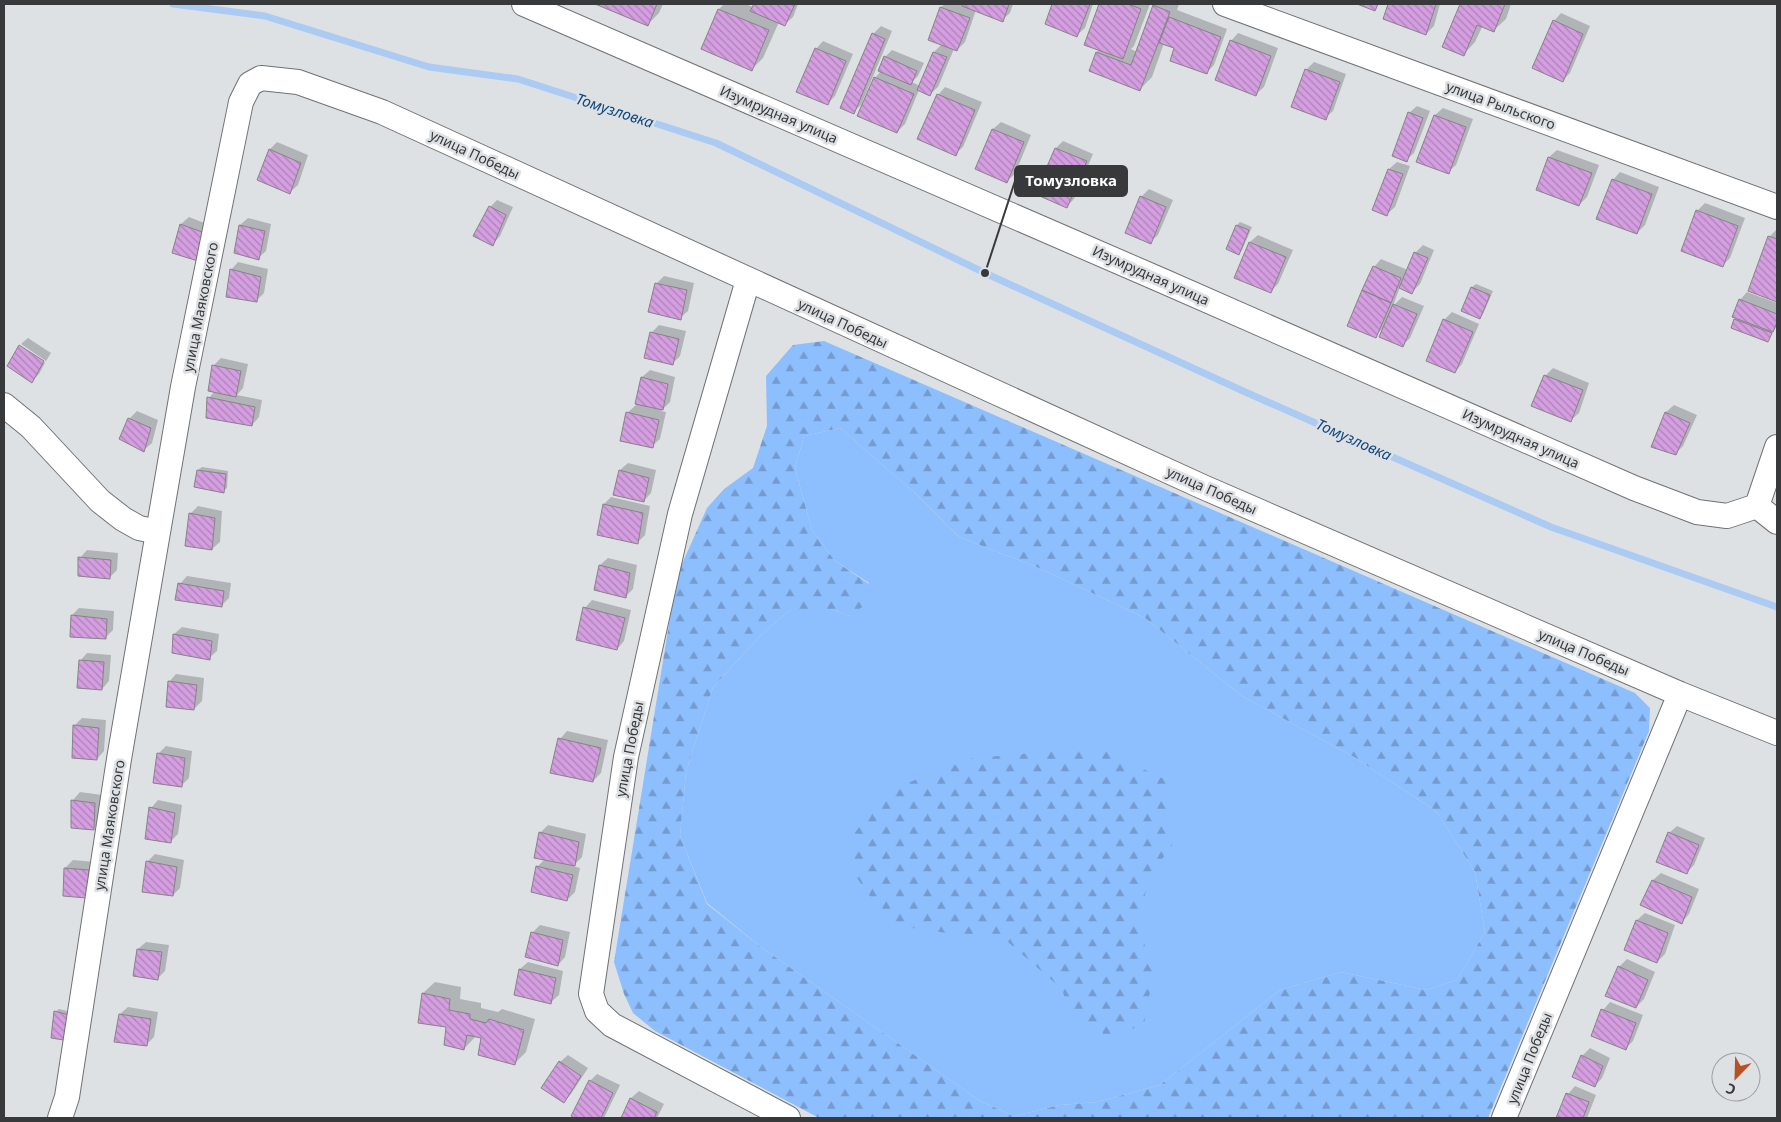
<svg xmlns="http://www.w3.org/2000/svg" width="1781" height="1122" font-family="'Noto Sans',sans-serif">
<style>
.green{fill:#8dbefd}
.forest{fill:url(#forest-firs);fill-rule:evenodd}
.shadow{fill:#0003}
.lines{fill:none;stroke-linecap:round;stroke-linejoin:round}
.stream{stroke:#abcbf2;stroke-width:7}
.building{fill:url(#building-back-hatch);stroke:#868386}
.street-casing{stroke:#707275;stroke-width:26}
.street{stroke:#fff;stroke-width:24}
.labels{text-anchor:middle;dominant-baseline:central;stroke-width:5;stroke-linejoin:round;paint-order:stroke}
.street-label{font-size:14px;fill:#38393b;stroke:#dee1e4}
.water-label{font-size:15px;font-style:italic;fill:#0f467f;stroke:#dee1e4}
.leader{fill:none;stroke:#38393b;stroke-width:2}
.callout-dot{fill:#38393b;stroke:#dee1e4;stroke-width:2}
.callout{fill:#38393b;stroke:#38393b;stroke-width:2}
.callout-label{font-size:15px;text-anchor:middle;font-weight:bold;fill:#fff}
</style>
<defs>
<pattern id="forest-firs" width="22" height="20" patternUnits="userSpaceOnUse" patternTransform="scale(1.25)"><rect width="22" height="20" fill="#8dbefd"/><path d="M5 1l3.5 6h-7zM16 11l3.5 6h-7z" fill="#749bce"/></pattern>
<pattern id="building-back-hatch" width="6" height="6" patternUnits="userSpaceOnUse" patternTransform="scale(1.25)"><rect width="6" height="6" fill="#d49ee0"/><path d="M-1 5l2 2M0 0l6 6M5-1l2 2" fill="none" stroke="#ad82b7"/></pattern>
</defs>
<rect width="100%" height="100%" fill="#dee1e4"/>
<path class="green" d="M840,428L916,494L959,537L1039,568L1145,618L1242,696L1354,757L1437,812L1475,872L1485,932L1457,980L1426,990L1341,972L1280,990L1160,1085L1097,1102L1060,1105L1014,1116L980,1101L761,947L707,903L680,836L686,772L713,687L761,635L791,609H831L850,616L869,583L835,561L812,530L795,468L804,436Z"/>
<path class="forest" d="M824,341L1635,693L1650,708L1649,731L1488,1118H819L655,1031L633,1013L624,994L614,962L677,575L707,508L724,489L753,468L767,426L766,376L793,345ZM840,428L916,494L959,537L1039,568L1145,618L1242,696L1354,757L1437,812L1475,872L1485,932L1457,980L1426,990L1341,972L1280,990L1160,1085L1097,1102L1060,1105L1014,1116L980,1101L761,947L707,904L680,836L686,772L713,687L761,635L791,609H831L850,616L866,604L869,584L835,561L812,530L795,468L804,436Z
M1100,748L1166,780L1172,847L1151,872L1138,921L1153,975L1144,1024L1110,1038L1069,1012L1062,989L1008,942L899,926L868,894L853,872L855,832L894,788L973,758Z"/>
<path class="shadow" d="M598,4H663L659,13L647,25Z
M724,4H745L753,7L755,4H798L793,17L785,24L779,22L763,58L752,69L702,48L719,9Z
M945,4H959L964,6V4H1013L1010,13L1002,20L976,10L965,42L957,50L954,49L938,87L930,94L919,90L905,124L897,132L875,78L881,71L885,57L892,50L924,63L918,76L912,82L920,86L934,52L942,44L930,39L941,7Z
M1054,4H1093L1085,28L1077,35L1046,24Z
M1100,4H1150L1134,46L1131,49L1137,52L1154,6L1156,4H1179L1177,10L1227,29L1214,65L1206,73L1176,48L1164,43L1152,77L1140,89L1097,52L1100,49L1085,44Z
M1389,4H1440L1434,26L1426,34L1385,18Z
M1461,4H1511L1506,19L1494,30L1483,25L1475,42L1464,54L1444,46Z
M1561,13L1590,26L1570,73L1563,80L1554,21Z
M881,26L892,31L861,105L853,112L873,34Z
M1238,33L1278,48L1264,87L1256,94L1231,41Z
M823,41L853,54L835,96L827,104L816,49Z
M1314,62L1346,74L1333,111L1325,118L1306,70Z
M945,87L982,102L963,147L955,154L938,95Z
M1417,106L1430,111L1414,153L1406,160L1409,113Z
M1443,108L1473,119L1456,165L1448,172L1435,115Z
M1001,122L1031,135L1015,174L1007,181L976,168L993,129Z
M1063,141L1093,154L1074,199L1067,206L1056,148Z
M277,142L308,155L298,185L290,192L270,149Z
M1557,150L1599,165L1587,197L1579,205L1538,189L1549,157Z
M1397,162L1410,166L1395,207L1387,214L1374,209L1389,169Z
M1620,172L1659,187L1645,225L1637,233L1613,180Z
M1149,189L1173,200L1158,235L1150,242L1141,197Z
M497,200L513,207L500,236L493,244L490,207Z
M1705,203L1745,218L1730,258L1722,266L1697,211Z
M189,217L212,226L174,253L181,224Z
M248,218L271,224L266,251L258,258L235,253L240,225Z
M1240,222L1252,227L1242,250L1239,253L1227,248L1237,225Z
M1777,229V301L1750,290L1769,237Z
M1258,235L1293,250L1278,284L1270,292L1235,277L1250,242Z
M1423,245L1434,250L1420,284L1412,292L1400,287L1393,306L1402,297L1424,306L1410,338L1402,346L1384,327L1375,336L1374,267L1381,259L1408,270L1415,253Z
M238,262L268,269L264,293L257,300L231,270Z
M664,276L694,283L688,311L680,318L656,284Z
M1476,284L1493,291L1483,314L1480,317L1463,310L1472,287Z
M1747,292L1777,303V326L1768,340L1735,320L1738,318L1740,300Z
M1452,312L1479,324L1462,364L1455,372L1444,320Z
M659,325L686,331L680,356L673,363L646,357L652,332Z
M28,338L51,353L46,361L21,344Z
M20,345V347L45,363L39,374L32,381L8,366Z
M221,358L248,364L243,388L237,395L262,400L259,417L252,425L209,398L215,391L213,366Z
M1553,368L1589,383L1579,413L1571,420L1545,376Z
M650,370L675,377L670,402L661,411L666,412L660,439L652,446L627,413L636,405L642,377Z
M1674,405L1697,415L1683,446L1675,454L1653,446L1666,412Z
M137,411L158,420L152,443L144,450L120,438L130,418Z
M628,463L656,470L651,493L644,501L615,494L620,470Z
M202,467L228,471L227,488L223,491L198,470Z
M611,497L650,506L645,535L638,542L604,504Z
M198,506L222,511L220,542L212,549L190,514Z
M87,550L118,553L117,570L109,578L80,558Z
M608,558L637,565L633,589L626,596L595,589L600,565Z
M187,576L231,583L229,598L222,605L180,584Z
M592,600L631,610L624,641L617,649L585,608Z
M79,608L114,611L113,630L105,638L72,615Z
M182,627L219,634L217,651L209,658L173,652L174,634Z
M87,653L111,655L109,681L102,689L80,661Z
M176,674L204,678L202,701L194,709L169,682Z
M82,718L106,720L104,751L97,759L74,726Z
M567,731L608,740L601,773L593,781L560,739Z
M166,746L192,751L189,778L181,786L158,754Z
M80,792L102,795L101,821L93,829L73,827V800Z
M158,800L182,805L178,834L170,842L151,808Z
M548,825L586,834L582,857L573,866L580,868L575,892L567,900L537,867L545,859L540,833Z
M1677,826L1705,838L1694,865L1687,872L1669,833Z
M155,854L184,860L180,888L173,895L147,862Z
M73,860L96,862L94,889L65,895V868Z
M1661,873L1699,889L1689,914L1682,922L1641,905L1653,880Z
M1645,913L1675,925L1665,954L1657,962L1626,949L1637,920Z
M540,925L570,932L565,957L558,965L532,933Z
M146,942L169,945L165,971L157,979L138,949Z
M1627,959L1655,972L1644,999L1636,1007L1619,967Z
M528,962L563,971L559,995L551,1002L520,969Z
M435,982L461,987L460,999L481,1003V1008L498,1012L502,1009L535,1019L526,1052L515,1063L482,1038L476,1036L464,1049L423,993Z
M1610,1002L1643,1015L1633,1041L1626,1048L1603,1010Z
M128,1007L158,1012L154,1037L146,1045L115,1041L120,1014Z
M59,1009L76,1013L70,1040L55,1012Z
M1590,1048L1610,1058L1602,1078L1595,1086L1582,1056Z
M568,1055L588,1068L571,1094L564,1101L560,1062Z
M597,1074L620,1085L604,1118H578L572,1116L590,1081Z
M1575,1086L1596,1095L1587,1118H1558L1568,1094Z
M639,1091L664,1104L657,1118H622L631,1098Z"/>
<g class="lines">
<path class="stream" d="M173,4L265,16L429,67L518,79L716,143L985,273L1243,391L1551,527L1777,607"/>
</g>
<path class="building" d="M595,4H657L648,26Z
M754,4H795L785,26L750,11Z
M963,4H1009L1003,22L962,6Z
M1052,4H1090L1077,37L1045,24Z
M1099,4H1128L1141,9L1123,59L1084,45Z
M1357,4H1378L1375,11Z
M1388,4H1436L1426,35L1383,19Z
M1460,4H1505L1494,32L1477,25L1464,56L1442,47Z
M1153,5L1170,12L1140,91L1089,71L1096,52L1131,65Z
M940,7L970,18L957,51L928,40Z
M718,9L769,30L752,71L701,49Z
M1169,17L1221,37L1207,74L1170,61L1174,48L1159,43Z
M1553,20L1583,34L1563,82L1532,68Z
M872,33L885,39L854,114L840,108Z
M1230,40L1271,56L1256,96L1215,80Z
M815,48L846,61L828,105L796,92Z
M933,52L947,57L930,96L917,90Z
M884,56L917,71L911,85L878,71Z
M1305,69L1340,82L1326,120L1291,107Z
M874,77L914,94L897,133L857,116Z
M937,94L975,110L956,156L917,139Z
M1408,112L1423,118L1407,162L1392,156Z
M1434,115L1466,127L1449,174L1416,162Z
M992,129L1024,142L1007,183L975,169Z
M1055,148L1087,161L1067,208L1035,194Z
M269,149L301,163L290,194L257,180Z
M1548,157L1592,173L1579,206L1536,190Z
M1388,169L1403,174L1387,216L1372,210Z
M1612,179L1652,194L1637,234L1596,219Z
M1140,196L1166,207L1151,244L1125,233Z
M489,206L506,215L493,246L473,236Z
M1696,210L1738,226L1723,267L1681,251Z
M180,224L205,233L198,261L172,253Z
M239,225L265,231L259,260L234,253Z
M1236,225L1249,230L1239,255L1226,249Z
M1768,236L1777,239V302L1748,291Z
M1249,242L1286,257L1271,293L1234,278Z
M1414,252L1428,258L1412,294L1399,288Z
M1373,266L1401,278L1391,303L1362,290Z
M230,269L261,277L257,302L226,297Z
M655,283L687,290L681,320L648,312Z
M1471,287L1490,295L1480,319L1461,311Z
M1362,290L1391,303L1376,338L1347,326Z
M1739,299L1777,314V322L1773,332L1732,317Z
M1393,304L1417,314L1403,347L1379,337Z
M1443,319L1473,332L1455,373L1426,361Z
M1734,319L1772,333L1768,342L1731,328Z
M650,332L679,339L673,365L644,358Z
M19,345L44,361L32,383L7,366Z
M212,365L241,371L236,397L208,391Z
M1544,375L1583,390L1571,422L1531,406Z
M641,377L668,384L663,410L635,404Z
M207,397L255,407L252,426L206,418Z
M626,412L659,420L653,448L620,441Z
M1665,412L1690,423L1676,455L1651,447Z
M128,418L151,428L144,452L119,439Z
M197,470L226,474L224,493L194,487Z
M619,470L649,478L644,502L613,495Z
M603,504L643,513L638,544L597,535Z
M189,513L215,518L212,550L185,546Z
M78,557L111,560L110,579L78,576Z
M599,565L630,573L626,598L594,590Z
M178,583L224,591L222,607L175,600Z
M583,607L625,618L617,650L576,640Z
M71,615L107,619L106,639L70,637Z
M173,634L212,641L210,660L172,653Z
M79,660L104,662L102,690L77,688Z
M168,681L197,685L194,710L166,707Z
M73,725L99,728L97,760L72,758Z
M558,738L601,748L593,782L550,773Z
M157,753L185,758L182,787L153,783Z
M71,800L95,803L94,830L71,828Z
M149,807L175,813L171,843L145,839Z
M539,832L579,842L575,866L534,858Z
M1668,832L1699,845L1687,874L1656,862Z
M146,861L177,867L173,896L142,892Z
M536,866L573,875L567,901L531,892Z
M64,868L89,870L87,898L63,896Z
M1652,880L1692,897L1682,924L1640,905Z
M1636,920L1668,933L1657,963L1624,950Z
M531,932L563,940L558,966L525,957Z
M137,949L162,952L158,980L133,976Z
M1618,966L1648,980L1636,1008L1605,996Z
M519,969L556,978L551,1004L514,995Z
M422,993L450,999L449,1010L470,1014V1019L486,1023L489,1019L524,1030L515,1065L478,1055L481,1038L467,1035L464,1050L444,1045L446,1027L418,1023Z
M1601,1009L1636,1023L1626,1050L1591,1036Z
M54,1011L73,1016L70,1041L51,1038Z
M119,1014L151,1019L147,1046L114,1042Z
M1581,1055L1603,1066L1595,1087L1572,1077Z
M559,1061L581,1076L564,1103L541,1088Z
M589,1080L613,1093L601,1118H575L571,1116Z
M1566,1093L1589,1102L1583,1118H1556Z
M630,1098L657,1112L654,1118H621Z"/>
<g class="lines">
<g class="street-casing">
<path id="street" d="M524,4L1163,281L1634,488L1697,512L1727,516L1757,506L1777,522
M1225,4L1777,207
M748,280L680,514L626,757L591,994L597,1011L612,1025L788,1118
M4,405L31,427L100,501L123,519L139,528L158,532
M1757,506L1777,447
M60,1118L67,1097L119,759L183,387L241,102L250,84L261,78L298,82L382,112L1203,487L1680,694L1777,733
M1504,1118L1680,694"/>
</g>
<use href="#street" class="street"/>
</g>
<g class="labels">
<g class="street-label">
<text transform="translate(1501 105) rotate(20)">улица Рыльского</text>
<text transform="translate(779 114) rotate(23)">Изумрудная улица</text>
<text transform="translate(475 154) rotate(25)">улица Победы</text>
<text transform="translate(1151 275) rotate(24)">Изумрудная улица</text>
<text transform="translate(200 307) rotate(-79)">улица Маяковского</text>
<text transform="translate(843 323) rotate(25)">улица Победы</text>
<text transform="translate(1521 438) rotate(24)">Изумрудная улица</text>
<text transform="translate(1212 490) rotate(24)">улица Победы</text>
<text transform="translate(1584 652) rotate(23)">улица Победы</text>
<text transform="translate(629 749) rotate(-79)">улица Победы</text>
<text transform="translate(109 825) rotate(-81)">улица Маяковского</text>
<text transform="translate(1529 1058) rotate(-68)">улица Победы</text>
</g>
<g class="water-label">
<text transform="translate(615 110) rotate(18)">Томузловка</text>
<text transform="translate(1354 439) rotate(24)">Томузловка</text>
</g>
</g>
<path class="leader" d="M985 273L1015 181"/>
<circle class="callout-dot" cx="985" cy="273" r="5"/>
<rect class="callout" x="1015" y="166" width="112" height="30" rx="5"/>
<g class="callout-label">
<text x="1071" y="186">Томузловка</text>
</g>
<rect width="1781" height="1122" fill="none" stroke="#38393b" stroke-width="10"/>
<g transform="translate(1736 1077) rotate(203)"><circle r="24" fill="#dee1e4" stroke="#9c9ea0"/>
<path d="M0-4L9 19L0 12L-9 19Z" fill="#b85223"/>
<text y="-8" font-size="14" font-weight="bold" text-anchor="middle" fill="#38393b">С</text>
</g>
</svg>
